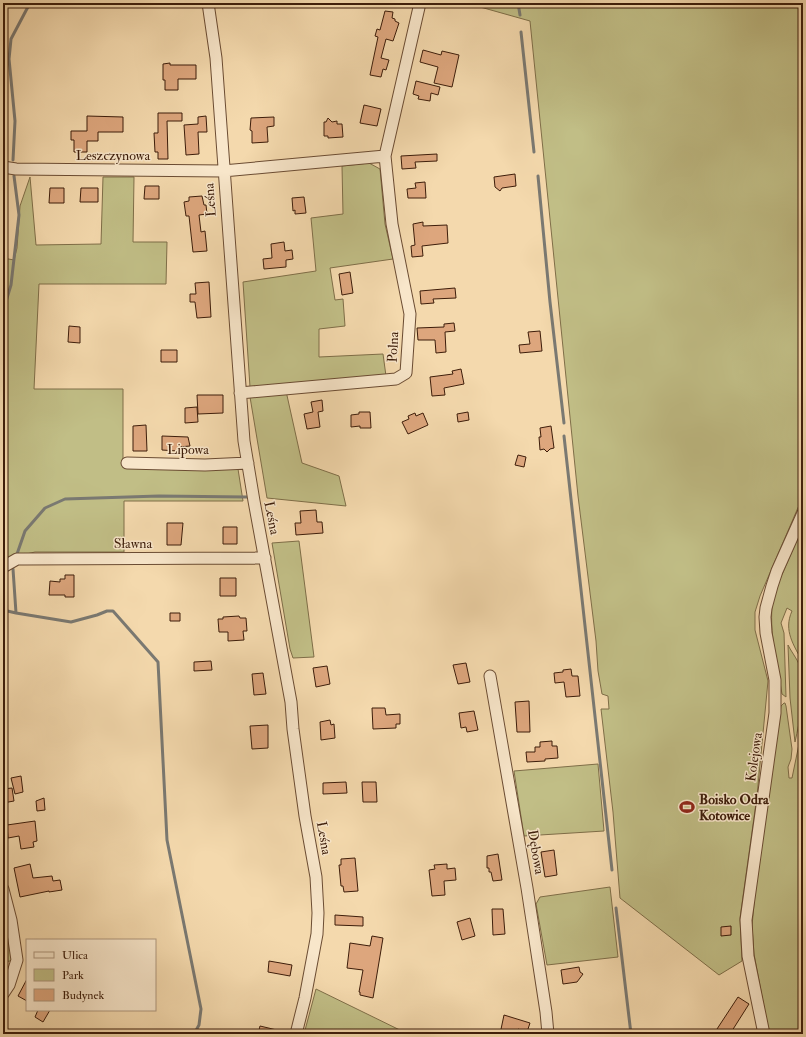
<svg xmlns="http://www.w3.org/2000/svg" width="806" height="1037" font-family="'IM FELL Double Pica',serif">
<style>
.green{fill:#c1be86;stroke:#7f6e48}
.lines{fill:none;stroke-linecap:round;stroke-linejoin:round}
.stream{stroke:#7a7972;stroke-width:3}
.building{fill:#dda67d;stroke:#3d1d0a}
.minor-casing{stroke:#6b4c33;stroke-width:13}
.minor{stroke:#f8e6ca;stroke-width:11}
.labels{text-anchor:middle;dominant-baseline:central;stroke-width:3;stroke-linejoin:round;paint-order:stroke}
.street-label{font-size:14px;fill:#3d1d0a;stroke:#f8e6ca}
.poi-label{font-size:14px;font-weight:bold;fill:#3d1d0a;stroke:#f8e6ca;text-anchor:start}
</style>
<rect width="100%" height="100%" fill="#f4d9ad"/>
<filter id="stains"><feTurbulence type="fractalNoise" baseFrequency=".005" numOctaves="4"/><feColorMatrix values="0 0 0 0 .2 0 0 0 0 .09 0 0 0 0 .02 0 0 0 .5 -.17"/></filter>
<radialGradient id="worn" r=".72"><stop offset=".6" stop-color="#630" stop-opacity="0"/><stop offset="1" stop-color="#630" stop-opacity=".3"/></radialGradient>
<path class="green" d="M466,3H803V496L760,596L755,612V630L768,681L757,796L740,918L742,961L719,975L620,898L613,812L601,709H609L608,696L602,694L598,671L596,641L578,496L530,21Z
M369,163L380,169L385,224L393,259L330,268L335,300L343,299L345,326L319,329V357L383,354L386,376L250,387L243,282L316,271L311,218L343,214L342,166Z
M30,177L36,245L101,244L103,177H134L133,242H167L166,284H39L34,389H123V465L238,469L243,501H124V552H35L5,559L3,552V258L14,260L17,248L20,206Z
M286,391L302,463L339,476L346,506L267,498L250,397Z
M803,526V663C794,645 783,631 792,611L787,608L781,623L784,633L786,697L782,694C777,662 767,625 774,593Z
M299,541L314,657L293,658L290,649L272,543Z
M788,645C792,653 799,661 801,670C806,694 800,719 795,742L790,698Z
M784,703H785L786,706L792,749L791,759L788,767L789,778H792L803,725V1034H769L754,954L752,926L755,893L781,706Z
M598,764L604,831L524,836L514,771Z
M610,887L618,957L547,965L536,904L540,897Z
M3,918L13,958L10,961L3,962Z
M316,989L408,1034H304Z"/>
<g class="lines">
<path class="stream" d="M518,3L520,15
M521,32L534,152
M13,160L15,121L9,59L11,39L30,3
M538,176L550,302L564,423
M3,311L11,285L19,215L14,176
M564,436L612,870
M17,554L25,531L45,508L65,499L159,496L247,497
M13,569L16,613L71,622L97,615L107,611H113L158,662L167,840L201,1009L199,1025L194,1034
M3,610L16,613
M616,908L631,1034"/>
</g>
<path class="building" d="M385,11L393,12L392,18L395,19V21L399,23L393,41L386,39L381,58L389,60L386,70L383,69L381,77L370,75L378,37L375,36L377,29L380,30Z
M423,50L441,55L442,51L459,55L452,87L434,83L438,67L420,62Z
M170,63V65H196V79H178V90H165V80H163V64Z
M416,81L440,87L438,95L431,93L430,101L418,99L419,96L413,94Z
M364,105L381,109L377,126L360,123Z
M158,113H182V121H167L168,159H158V152H155L154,133H158Z
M87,116L123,117V132H98V141H87V152H74V140H71V131H87Z
M206,116L207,132H198L199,154L186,155L184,125L198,124V117Z
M274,117V126L267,127L268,142L252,143V131L250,130L251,118Z
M328,118L332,122L337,121V124H342L343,137L328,138V136H324V122H326Z
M437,154V161L415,162L416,168L402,169L401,156Z
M515,174L516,186L502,188L500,191L495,187L494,177Z
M425,182L426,198H408L407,189L416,188L415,183Z
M145,186H159V199H144Z
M50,188H64V203H49Z
M81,188H98V202H80Z
M202,196L204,205H206L207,214L199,215L201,232L205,231L207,251L193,252L189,216H186L184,202L189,201V197Z
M304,197L306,213L295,214V210L293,211L292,198Z
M423,222V226L447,225L448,243L422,246L423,256L412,257L411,246L415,245L413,224Z
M284,242L285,251L292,250L293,259L286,260V267L264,269L263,259L272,258L271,244Z
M350,272L353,293L342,295L339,274Z
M209,282L211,317L197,318L195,302H190V294H196L195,283Z
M455,288L456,298L433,299L434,303L421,304L420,291Z
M454,323L455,331L445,332L446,352L436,353L435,340H418L417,328L444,327V324Z
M69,326L80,327V343L68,342Z
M540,331L542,351L520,353L519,345L530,344L528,332Z
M161,350H177V362H161Z
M461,369L464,384L444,388L445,395L432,396L430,377L453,374L452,371Z
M197,395H223V413L198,414Z
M322,400L323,411L318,412L320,427L307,429L304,414L313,412L311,402Z
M197,407L198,422L185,423V408Z
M359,412H370L371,428H360V426L351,427V415L359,414Z
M468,412L469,420L458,422L457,414Z
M415,413L416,416L423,413L428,425L408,434L402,422L409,419L408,416Z
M146,425L147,451H133V426Z
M551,426L554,448L550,449L547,452L544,449L540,450L539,437H541L540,428Z
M162,436L188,437L190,446L178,447V451L162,450Z
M518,455L526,457L524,467L515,465Z
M316,510L317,522H322L323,533L296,535L295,523H301L300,511Z
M167,523H183L181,545H167Z
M223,527H237V544H223Z
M65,575H74V597H65V595H49L50,581L60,582V579H65Z
M220,578H236V596H220Z
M170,613H180V621H170Z
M239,616L240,618H246L247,631H243L244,640L228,641V632H219L218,619H223V617Z
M211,661L212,670L194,671V662Z
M466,663L470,682L458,684L453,665Z
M327,666L330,684L316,687L313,668Z
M571,669L572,676H578L580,696L566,697L564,682L555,683L554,673L563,672V670Z
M263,673L266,694L254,695L252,674Z
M529,701L530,732H517L515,702Z
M372,708H385L386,715L400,714V724H396V728L373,729Z
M474,711L478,730L467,732L466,727L461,728L459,713Z
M330,720L331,725L334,724L335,738L321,740L320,722Z
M268,725V748L252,749L250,726Z
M552,741V746H557L558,758L545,759V761L527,762L526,752H535V747H540V742Z
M21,776L23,792L15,794L11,778Z
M346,782L347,793L323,794V783Z
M362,782H376L377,802H363Z
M12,788L14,801L3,803V789Z
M44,798L45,810L37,811L36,801Z
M35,821L37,841L33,842L34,847L21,849L19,836L8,838L7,825Z
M554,850L557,875L545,877L541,852Z
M498,854L502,880L493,881L491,872H489V868H487V856Z
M355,858L358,891L344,892L343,886H341L339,865H341V859Z
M30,864L33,878L52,876L53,881L60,880L62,890L49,892V891L20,897L14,868Z
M447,864V869L455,868L456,880L444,881L445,895L432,896L429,870L435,869L434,865Z
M492,909H503L505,934L493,935Z
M335,915L363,917V926L335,925Z
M470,918L475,936L462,940L457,922Z
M731,926V935L721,936V927Z
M372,936L383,938L373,998L360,995V992H359L363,970L347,968L350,943L370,946Z
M269,961L292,965L290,976L268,972Z
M579,967L580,972L583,974L577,982L563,984L561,970Z
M27,979V1001L18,996Z
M738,997L749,1004L730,1034H725L717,1029Z
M38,1010H50L43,1022L35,1017Z
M504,1015L530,1023L527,1032L518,1029L517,1034H500Z
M260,1026L281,1031V1034H258Z"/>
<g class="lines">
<g class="minor-casing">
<path id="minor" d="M208,3L216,58L244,441L254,501L291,702L293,729L305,816L316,877L318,913L317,934L305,998L296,1034
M3,167L16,169L223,171L385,156L420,3
M240,393L396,379L406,373L410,314L392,224L385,156
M127,463L205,465L248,463
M3,567L17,559H23L265,558
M490,676L527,888L546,1012L548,1034
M3,889L11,920L17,960L9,985L3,994
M764,1034L748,956L746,920L775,713V680L766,633L765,617L766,608L772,586L777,571L803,513"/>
</g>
<use href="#minor" class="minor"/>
</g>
<defs>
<g id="stadium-bare" transform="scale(1.2)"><path d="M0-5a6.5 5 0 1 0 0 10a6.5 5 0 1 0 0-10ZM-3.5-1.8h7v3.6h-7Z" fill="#8f2418" stroke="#f8e6ca" stroke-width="2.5" paint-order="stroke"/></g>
</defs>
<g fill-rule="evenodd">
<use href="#stadium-bare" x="687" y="807"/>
</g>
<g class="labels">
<g class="street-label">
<text x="113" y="155">Leszczynowa</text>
<text transform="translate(210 200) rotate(-94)">Leśna</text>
<text transform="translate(393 347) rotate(-87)">Polna</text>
<text x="188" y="449">Lipowa</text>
<text transform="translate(272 518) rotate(79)">Leśna</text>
<text x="133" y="543">Sławna</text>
<text transform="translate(754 757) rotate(-82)">Kolejowa</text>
<text transform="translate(324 838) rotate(80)">Leśna</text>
<text transform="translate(536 852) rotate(80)">Dębowa</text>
</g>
<g class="poi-label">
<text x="699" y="799">Boisko Odra<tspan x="699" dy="16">Kotowice</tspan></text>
</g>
</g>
<rect width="806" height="1037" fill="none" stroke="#f4d9ad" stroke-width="16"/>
<rect x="4" y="4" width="798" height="1029" fill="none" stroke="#3d1d0a" stroke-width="2"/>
<rect x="8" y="8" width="790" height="1021" fill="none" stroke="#3d1d0a"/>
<rect x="26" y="939" width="130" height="72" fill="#f8e6ca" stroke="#ad967d"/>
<rect x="34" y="952" width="20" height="6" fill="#f8e6ca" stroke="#ad967d"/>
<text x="62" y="959" font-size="12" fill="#3d1d0a">Ulica</text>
<rect x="34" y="969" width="20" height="12" fill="#c1be86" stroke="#ad967d"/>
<text x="62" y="979" font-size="12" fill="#3d1d0a">Park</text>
<rect x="34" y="989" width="20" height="12" fill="#dda67d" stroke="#ad967d"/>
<text x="62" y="999" font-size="12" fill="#3d1d0a">Budynek</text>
<rect width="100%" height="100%" filter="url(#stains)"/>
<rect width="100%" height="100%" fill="url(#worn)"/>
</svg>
